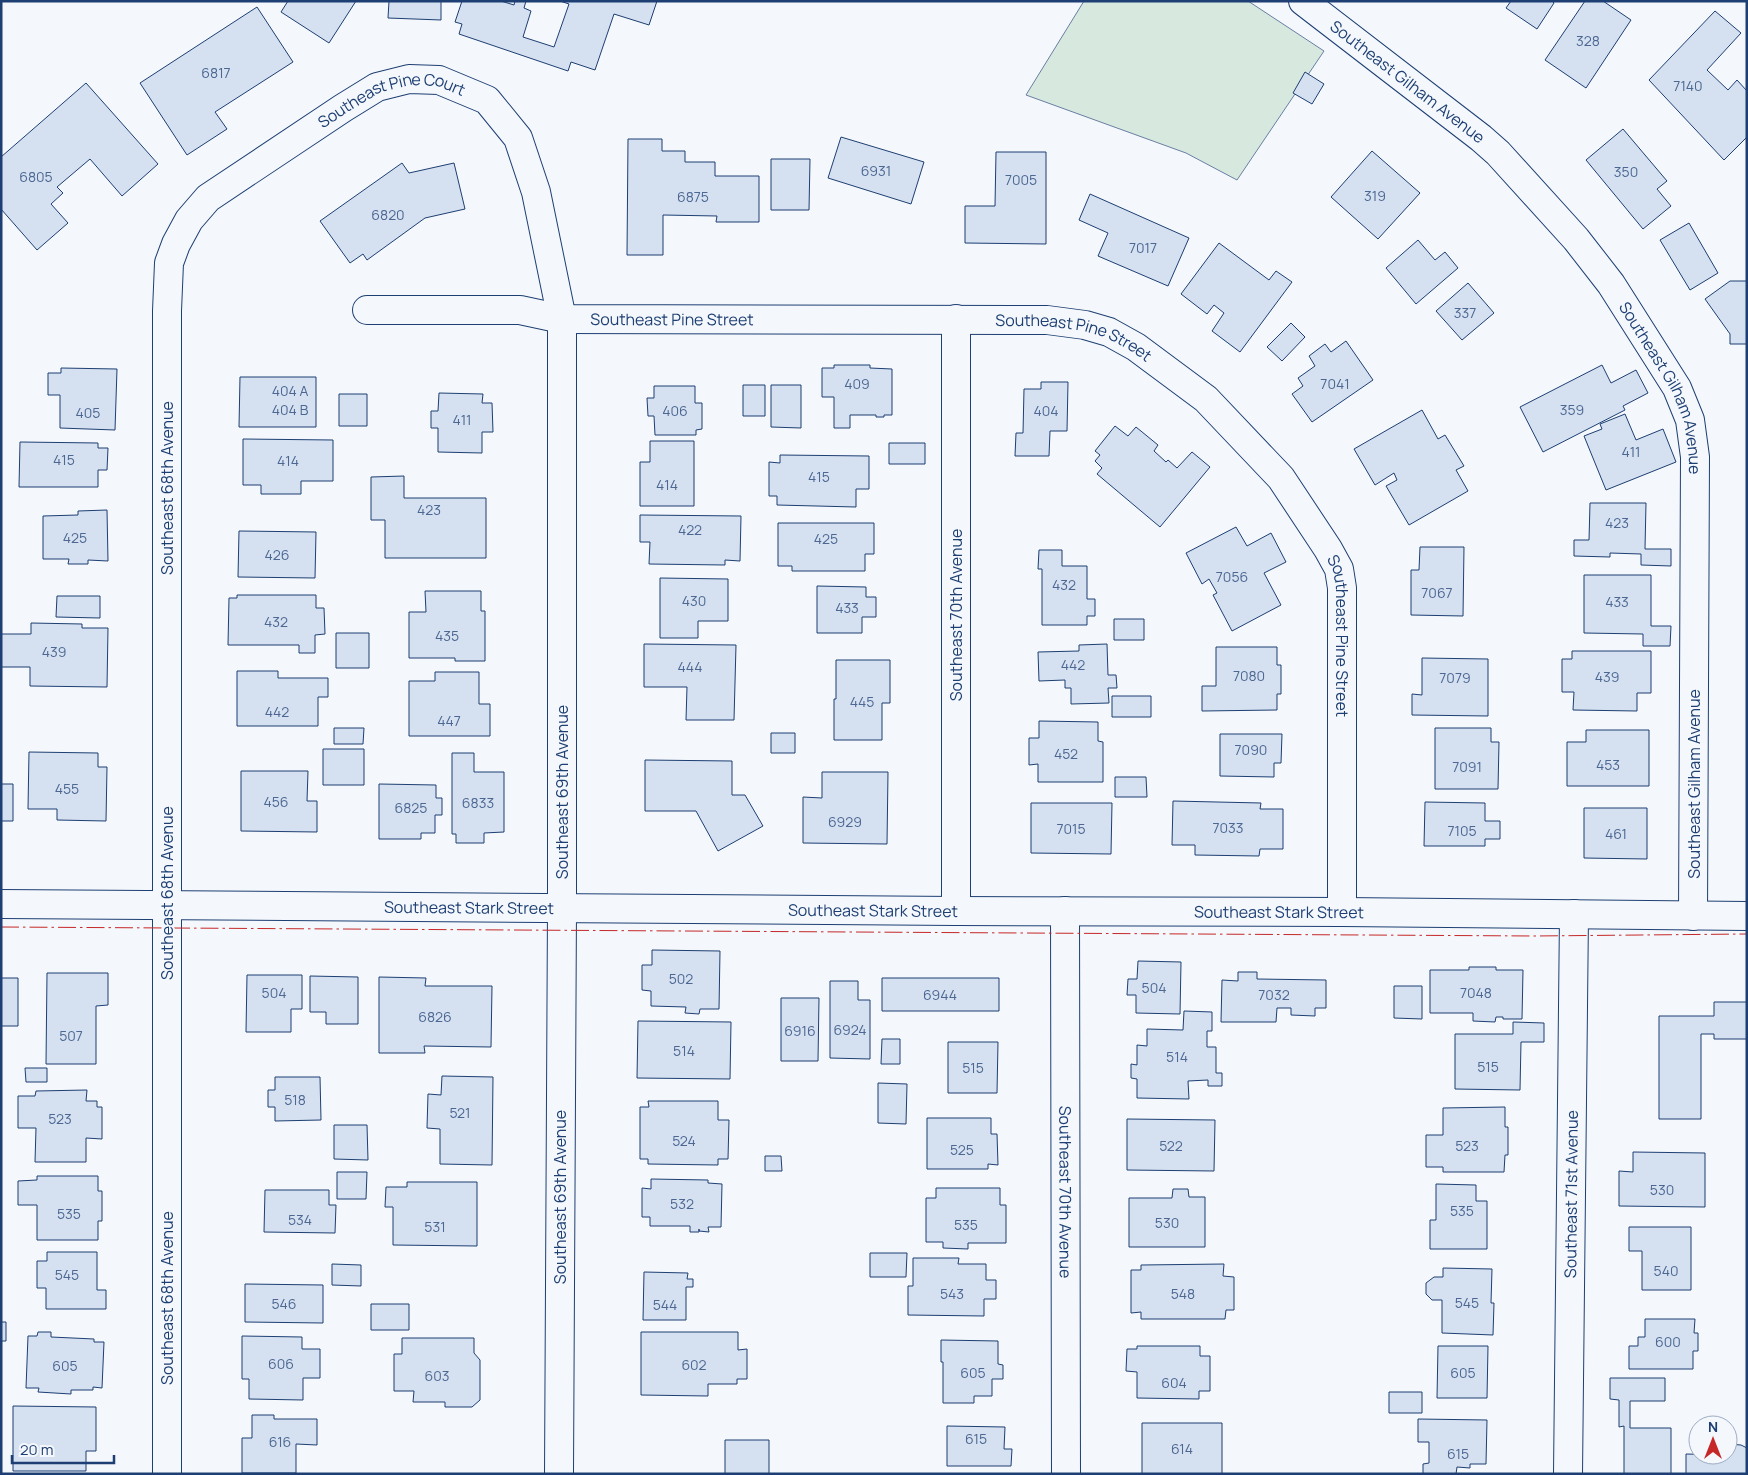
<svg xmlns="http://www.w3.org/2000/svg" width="1748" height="1475" font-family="Manrope,sans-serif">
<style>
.green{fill:#d7e8df;stroke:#687fa3}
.building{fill:#d5e0f0;stroke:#1d3f73}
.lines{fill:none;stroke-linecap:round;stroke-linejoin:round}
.minor-casing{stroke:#1d3f73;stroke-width:30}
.minor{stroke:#f4f7fb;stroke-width:28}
.power{stroke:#c62828;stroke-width:1;stroke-dasharray:18 4 2.5 4;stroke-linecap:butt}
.labels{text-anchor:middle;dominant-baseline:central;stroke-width:4;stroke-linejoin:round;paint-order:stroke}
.number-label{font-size:14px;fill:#4b6792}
.street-label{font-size:16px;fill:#1d3f73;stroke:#f4f7fb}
</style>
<rect width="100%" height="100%" fill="#f4f7fb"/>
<path class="green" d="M1084,1H1248L1324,51L1237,180L1186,153L1026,95Z"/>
<path class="building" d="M288,1H356L329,43L281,12Z
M389,1H441V20L388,18Z
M462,1H501L514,5L515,1H526L524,8L531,11L523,37L554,47L569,4L560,1H657L649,25L614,14L595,70L571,62L568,71L459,34L462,24L455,22Z
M1511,1H1552L1554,3L1537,29L1506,8Z
M1585,1H1603L1631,20L1586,88L1545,60Z
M257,7L293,62L215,112L227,129L187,155L140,83Z
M1715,11L1741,33L1707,70L1728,90L1737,80L1747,91V137L1724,160L1649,80Z
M1305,72L1324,84L1312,104L1293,93Z
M86,83L158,164L122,196L90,159L57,187L63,193L51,204L68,223L37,250L1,209V157Z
M1623,129L1667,181L1657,189L1671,206L1643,229L1586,160Z
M841,137L924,162L911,204L828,178Z
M628,139H662V151H685V162H715V176H759V222H716L717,216L663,215V255H627Z
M1372,151L1420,193L1378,239L1331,197Z
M996,152H1046V244L965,243V206H995Z
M771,159H810L809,210H771Z
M402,163L409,173L454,163L465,209L425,218L367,260L363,254L350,263L320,221Z
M1090,194L1189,238L1168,286L1098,256L1108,233L1079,220Z
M1689,223L1718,273L1690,290L1660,240Z
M1418,240L1435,260L1445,252L1458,268L1416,304L1386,268Z
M1219,243L1269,280L1276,271L1292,282L1240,352L1212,331L1224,313L1214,305L1207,314L1181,294Z
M1730,281H1747V344H1730V334L1705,299Z
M1468,283L1494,313L1462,340L1436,311Z
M1291,323L1305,337L1282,361L1267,347Z
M1346,341L1373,380L1312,422L1292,394L1303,386L1298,378L1315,366L1309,356L1325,344L1331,352Z
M834,365H870V368L892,369V415H884V417H876V415H850V428H834V397H822V368H834Z
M1602,365L1611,383L1636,370L1648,393L1623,406L1625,410L1543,452L1520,407Z
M61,368L117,369L115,430L60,428V395H48V373H61Z
M240,377H316V427H239Z
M1041,382H1068L1067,431H1050L1049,456H1015L1016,433H1023L1024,389H1041Z
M743,385H765V416H743Z
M771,385H801V428L771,427Z
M654,386H695V403H702V429L696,430V435H655L654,416H648L647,398H654Z
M439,393L483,394L482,403H492L493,432H482V453L438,452V428H431V411H438Z
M339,394H367V426H339Z
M1422,410L1438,439L1445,435L1464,466L1456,470L1468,491L1409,525L1386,486L1397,480L1394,473L1375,485L1354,449Z
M1625,414L1636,440L1663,429L1676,462L1606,490L1584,436L1602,429L1600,424Z
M1115,426L1128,436L1136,427L1158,445L1154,451L1166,462L1168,460L1177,468L1192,452L1210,467L1160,527L1097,474L1102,468L1095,461L1100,455L1095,451Z
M243,439L333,440V481H301V494H261V485H243Z
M650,441H694V506H640V462H650Z
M20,442L98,443V448H108L107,470H98V487H19Z
M889,443H925V464H889Z
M780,455L869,456V489H856V507L777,505V496H769V462L780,463Z
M404,476V498H486V558H385V520H371V477Z
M1590,503H1646L1645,549H1671V566L1641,565V554L1610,553V557L1574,556V540H1589Z
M107,510L108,561L88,560V564H68L69,559H43V516L78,515V511Z
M640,515L741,516L740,561L725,560V565L649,564L650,542H640Z
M778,523H874V554H865V571H792V566H778Z
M1236,527L1247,546L1271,533L1286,562L1264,573L1281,605L1232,631L1213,595L1217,593L1209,579L1202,584L1186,553Z
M239,531L316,532L315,578L238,577Z
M1420,547H1464L1463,616L1411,615V570H1419Z
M1039,550H1062V566H1087V599H1095V616H1087V625H1042V569H1038Z
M1584,575H1651V626H1671L1670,646H1643V634L1584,633Z
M660,578L728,579V621H698V638H660Z
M817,586L866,587V597H876V617H862V633H817Z
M425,591H481V611H485V661H455V658H409V612H426Z
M237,595H316V608H324L325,634L315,635V653H299V645H228L229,598H237Z
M57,596H100V618L56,617Z
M1114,619H1144V640H1114Z
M31,623L82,624V628H108L107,687L30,686V667H1V634H31Z
M336,633H369V668H336Z
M644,644L736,645L734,720H686L687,687H644Z
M1107,644L1108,675H1116L1117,688H1108L1109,703L1071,704V688H1065V680L1039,681L1038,652L1079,651V645Z
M1216,647H1277V665H1281V694H1277V710L1202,711V686H1216Z
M1572,651H1651V693H1637V711L1573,710L1574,692H1562V659H1572Z
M1422,658L1488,659V716L1412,715V694L1422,695Z
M836,660H890V703H882V740H834V699H836Z
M237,671H278V678H328V697H318V726H237Z
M435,672H479V704H490V736H409V681H435Z
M1112,696H1151V717H1112Z
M1039,721L1098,722V741L1103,742V782H1038V764L1029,765V738H1039Z
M334,728H364L363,744H334Z
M1435,728H1491V742H1499L1498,789H1435Z
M1586,730H1649V786H1567V742H1586Z
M771,733H795V753H771Z
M1220,734H1282L1281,763H1274V777L1220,776Z
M323,749H364V785H323Z
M29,752L98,753V767H107L106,821L57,820V809H28Z
M452,753H474V772H504V832L484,833V843H456V834H452Z
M645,760L732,761V795H745L763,826L718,851L696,811H645Z
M241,771H308L307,801H317V832L241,831Z
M822,772H888L887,844L803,843V797L822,798Z
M1115,777H1146L1147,797H1115Z
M1,784H13V821H1Z
M379,784L436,785V798H442V815H435V833H421V839H379Z
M1173,801L1261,803L1260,809H1283V849H1260L1259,856L1195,855V845H1172Z
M1425,802L1485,803V821H1500V839H1485V846H1424Z
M1031,803H1112L1111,854L1031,853Z
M1584,808H1647V859L1584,858Z
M652,950L720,951L719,1009H700L699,1014L685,1013L686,1007L651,1006V991L642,990V965H652Z
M1138,961L1181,962L1180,1014L1136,1013V995H1127L1128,979H1137Z
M1469,967H1496V970H1523L1522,1019H1503V1017H1496L1495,1022L1473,1021V1013H1430V970H1469Z
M1238,972H1257V979L1326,980V1008H1315V1016L1291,1015V1008H1277L1276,1022H1221L1222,980L1238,981Z
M47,973H108V1005L96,1006V1064H46Z
M247,975H302V1009H291V1032H246Z
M310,976L358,977V1024H326V1012H310Z
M379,977L426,978L425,986H492L491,1047L424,1046L425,1053H379Z
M1,978H18V1026H1Z
M882,978H999V1011H882Z
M830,981H858V1000H870V1059L830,1058Z
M1394,986H1422V1019L1394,1018Z
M781,998H819L818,1061H781Z
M1714,1002H1747V1039H1714V1034H1701V1119H1659V1016H1714Z
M1184,1011L1212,1012V1031H1207V1047H1216V1073H1222V1086H1208V1080L1188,1081L1189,1099L1137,1098V1079L1131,1078V1064L1137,1065V1045L1147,1046V1029L1183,1030Z
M638,1021L731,1022L730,1079L637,1078Z
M1513,1022L1544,1023V1042H1521L1520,1090L1455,1089V1034H1513Z
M882,1039H900V1064H881Z
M948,1042H998L997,1093H948Z
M25,1068H47V1082H26Z
M442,1076L493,1077L492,1165L440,1164V1129L427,1128L428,1094L441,1095Z
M275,1077H320L321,1120L275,1121V1107H268V1090H275Z
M878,1083L907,1084L906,1124L878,1123Z
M87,1090L86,1101H97V1107H102V1139L86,1138V1162H35L36,1128H18V1096H35L36,1091Z
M648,1101H718V1120H729L728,1159H718V1165L648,1164V1159H640V1107H649Z
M1505,1107V1127H1508V1155H1505L1504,1172H1443V1167H1426V1135H1443V1108Z
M927,1118H991V1134H997L998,1165L988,1164V1169H927Z
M1127,1119L1215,1120L1214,1171L1127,1170Z
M334,1125H367L368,1160L334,1159Z
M1633,1152L1705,1153V1207L1619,1206V1171L1633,1172Z
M765,1156H781L782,1171H765Z
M337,1172H367L366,1199H337Z
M37,1176H98V1191H102V1221H98V1240H37V1205H18V1181L37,1180Z
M651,1179L708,1180V1183L722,1184L721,1227H708L709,1232L699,1231V1229V1232H690V1226H650V1217H642V1188L651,1189Z
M407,1182H477V1246L393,1245V1207H385L386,1187H407Z
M1436,1184L1476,1185V1201H1487V1249H1430V1220H1436Z
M936,1188H1000V1205H1006V1243H968V1249L943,1248V1242H926V1198H936Z
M1173,1189H1188L1189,1197H1205V1247H1129V1198H1172Z
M265,1190H329V1205H336L335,1233L264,1232Z
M1629,1227H1691V1290H1642V1251H1629Z
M47,1252H97V1290H106V1309H46V1288H37V1261H47Z
M870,1253H907L906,1277H870Z
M913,1258H959L958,1264H986V1280H996V1299H984V1316L908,1315V1286H913Z
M332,1264L361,1265V1286L332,1285Z
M1224,1264L1223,1276L1234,1277V1310H1226L1225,1319H1141V1312L1131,1313V1270H1141V1265Z
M1443,1268L1492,1269L1491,1303H1494L1493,1335L1442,1333V1300H1432L1426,1294V1283L1434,1277H1443Z
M644,1272L688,1273L687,1279H693V1287H686V1320H643Z
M245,1284L323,1285V1323L245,1322Z
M371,1304H409V1330H371Z
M1645,1319H1695L1694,1333H1698V1351H1693V1369H1629V1346H1638V1337H1645Z
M1,1322H6V1341H1Z
M38,1332H51V1337L94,1339V1342H104L102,1388L93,1387V1390H71V1394L38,1392L39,1388H26L28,1336H37Z
M641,1332H738V1350L747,1349V1379H737V1384H708V1396L641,1395Z
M242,1336L302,1337V1349H320V1378H303V1400L249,1399V1379H242Z
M402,1338H474V1353L480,1360V1400L472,1407H445V1402H413L414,1391H394V1354H402Z
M941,1340L998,1341V1364L1003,1365V1379H992V1396H974V1403H943V1362H941Z
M1137,1346H1200V1356H1210V1391H1199V1399L1137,1398V1372L1126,1371L1127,1349H1137Z
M1438,1346H1488L1487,1398H1437Z
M1610,1378H1665V1401H1630V1428H1671V1474H1624V1426L1619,1427V1400L1610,1399Z
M1389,1392H1422V1413H1389Z
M13,1406L96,1407V1451H86V1471H13Z
M252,1415H274V1419H317V1445L296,1444V1473H242V1438H252Z
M1418,1419L1487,1420L1486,1464H1470V1468L1457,1467L1456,1474H1423V1464L1429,1463V1442H1418Z
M1142,1423H1222V1474H1142Z
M947,1426L1005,1427L1004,1449H1012L1011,1466H947Z
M725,1440H769V1474H725Z
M1728,1444L1741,1445L1747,1448V1474H1686V1454L1728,1455Z"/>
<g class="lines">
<g class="minor-casing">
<g id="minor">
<path id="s1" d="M1303,1L1481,138L1498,153L1576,239L1611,284L1677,388L1690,420L1695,457L1693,916"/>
<path id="s2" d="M367,310H520L562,319L1047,320L1085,325L1109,332L1136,347L1206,399L1281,478L1328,549L1339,569L1342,588V912"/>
<path d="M956,319V911"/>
<path id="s3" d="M1,904L956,911L1342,912L1747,916"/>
<path id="s4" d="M1065,911L1066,1474"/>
<path id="s5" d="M167,1474V311L169,263L176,244L189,220L208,198L343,108L377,87L409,79L439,80L487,100L518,138L536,192L562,319V908L559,1474"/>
<path id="s6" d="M1568,1474L1574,914"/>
</g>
</g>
<use href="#minor" class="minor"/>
<path class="power" d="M1,927L1534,936L1747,934"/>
</g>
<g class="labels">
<g class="number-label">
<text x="1588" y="40">328</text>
<text x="216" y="72">6817</text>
<text x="1688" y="85">7140</text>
<text x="876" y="170">6931</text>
<text x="1626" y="171">350</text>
<text x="36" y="176">6805</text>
<text x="1021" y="179">7005</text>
<text x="1375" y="195">319</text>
<text x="693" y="196">6875</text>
<text x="388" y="214">6820</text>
<text x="1143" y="247">7017</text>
<text x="1465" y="312">337</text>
<text x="857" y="383">409</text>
<text x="1335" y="383">7041</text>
<text x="290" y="390">404 A</text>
<text x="290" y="409">404 B</text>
<text x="1572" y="409">359</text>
<text x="675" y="410">406</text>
<text x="1046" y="410">404</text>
<text x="88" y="412">405</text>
<text x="462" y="419">411</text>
<text x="1631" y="451">411</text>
<text x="64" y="459">415</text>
<text x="288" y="460">414</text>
<text x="819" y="476">415</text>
<text x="667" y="484">414</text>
<text x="429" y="509">423</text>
<text x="1617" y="522">423</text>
<text x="690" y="529">422</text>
<text x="75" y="537">425</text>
<text x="826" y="538">425</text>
<text x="277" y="554">426</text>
<text x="1232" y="576">7056</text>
<text x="1064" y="584">432</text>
<text x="1437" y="592">7067</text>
<text x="694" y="600">430</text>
<text x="1617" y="601">433</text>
<text x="847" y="607">433</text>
<text x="276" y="621">432</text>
<text x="447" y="635">435</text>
<text x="54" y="651">439</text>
<text x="1073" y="664">442</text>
<text x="690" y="666">444</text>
<text x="1249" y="675">7080</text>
<text x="1607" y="676">439</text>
<text x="1455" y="677">7079</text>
<text x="862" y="701">445</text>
<text x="277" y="711">442</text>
<text x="449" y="720">447</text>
<text x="1251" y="749">7090</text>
<text x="1066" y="753">452</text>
<text x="1608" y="764">453</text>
<text x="1467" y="766">7091</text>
<text x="67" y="788">455</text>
<text x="276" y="801">456</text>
<text x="478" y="802">6833</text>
<text x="411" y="807">6825</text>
<text x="845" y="821">6929</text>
<text x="1228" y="827">7033</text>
<text x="1071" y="828">7015</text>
<text x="1462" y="830">7105</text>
<text x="1616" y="833">461</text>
<text x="681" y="978">502</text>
<text x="1154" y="987">504</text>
<text x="274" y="992">504</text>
<text x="1476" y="992">7048</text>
<text x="940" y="994">6944</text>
<text x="1274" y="994">7032</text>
<text x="435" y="1016">6826</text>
<text x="850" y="1029">6924</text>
<text x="800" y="1030">6916</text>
<text x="71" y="1035">507</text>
<text x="684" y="1050">514</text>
<text x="1177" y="1056">514</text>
<text x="1488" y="1066">515</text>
<text x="973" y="1067">515</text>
<text x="295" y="1099">518</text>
<text x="460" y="1112">521</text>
<text x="60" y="1118">523</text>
<text x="684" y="1140">524</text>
<text x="1171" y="1145">522</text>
<text x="1467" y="1145">523</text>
<text x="962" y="1149">525</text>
<text x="1662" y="1189">530</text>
<text x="682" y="1203">532</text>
<text x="1462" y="1210">535</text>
<text x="69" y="1213">535</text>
<text x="300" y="1219">534</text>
<text x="1167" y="1222">530</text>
<text x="966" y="1224">535</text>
<text x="435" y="1226">531</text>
<text x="1666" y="1270">540</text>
<text x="67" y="1274">545</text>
<text x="952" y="1293">543</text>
<text x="1183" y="1293">548</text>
<text x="1467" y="1302">545</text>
<text x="284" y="1303">546</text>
<text x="665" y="1304">544</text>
<text x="1668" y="1341">600</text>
<text x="281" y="1363">606</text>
<text x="694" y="1364">602</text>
<text x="65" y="1365">605</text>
<text x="973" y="1372">605</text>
<text x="1463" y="1372">605</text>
<text x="437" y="1375">603</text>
<text x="1174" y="1382">604</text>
<text x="976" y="1438">615</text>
<text x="280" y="1441">616</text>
<text x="1182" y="1448">614</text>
<text x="1458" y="1453">615</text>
</g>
<g class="street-label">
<text stroke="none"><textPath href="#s1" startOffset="132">Southeast Gilham Avenue</textPath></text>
<text stroke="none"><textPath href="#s5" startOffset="1501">Southeast Pine Court</textPath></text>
<text stroke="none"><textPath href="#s2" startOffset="306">Southeast Pine Street</textPath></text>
<text stroke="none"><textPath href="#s2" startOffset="711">Southeast Pine Street</textPath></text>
<text stroke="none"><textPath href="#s1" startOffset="538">Southeast Gilham Avenue</textPath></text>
<text transform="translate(167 488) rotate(-90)">Southeast 68th Avenue</text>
<text transform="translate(956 615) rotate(-90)">Southeast 70th Avenue</text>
<text stroke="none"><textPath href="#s2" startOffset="1146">Southeast Pine Street</textPath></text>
<text transform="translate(1694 784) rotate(-90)">Southeast Gilham Avenue</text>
<text transform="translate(562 792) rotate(-90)">Southeast 69th Avenue</text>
<text transform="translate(167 893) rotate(-90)">Southeast 68th Avenue</text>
<text stroke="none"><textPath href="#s3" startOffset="468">Southeast Stark Street</textPath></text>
<text stroke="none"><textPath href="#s3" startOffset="872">Southeast Stark Street</textPath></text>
<text stroke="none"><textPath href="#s3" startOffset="1278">Southeast Stark Street</textPath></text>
<text stroke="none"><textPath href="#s4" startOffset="281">Southeast 70th Avenue</textPath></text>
<text stroke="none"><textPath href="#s6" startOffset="280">Southeast 71st Avenue</textPath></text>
<text transform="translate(560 1197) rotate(-90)">Southeast 69th Avenue</text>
<text transform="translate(167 1298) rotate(-90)">Southeast 68th Avenue</text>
</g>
</g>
<rect width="1748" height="1475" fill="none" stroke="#1d3f73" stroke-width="5"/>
<g transform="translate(1713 1440)"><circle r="24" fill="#f4f7fb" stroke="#9eadc5"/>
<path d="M0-4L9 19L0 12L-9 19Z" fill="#c62828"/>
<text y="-8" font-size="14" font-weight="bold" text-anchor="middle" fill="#1d3f73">N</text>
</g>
<path d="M12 1455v8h102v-8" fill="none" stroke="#1d3f73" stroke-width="2.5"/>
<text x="20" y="1455" font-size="15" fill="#1d3f73" stroke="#f4f7fb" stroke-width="4" paint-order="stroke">20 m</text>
</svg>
